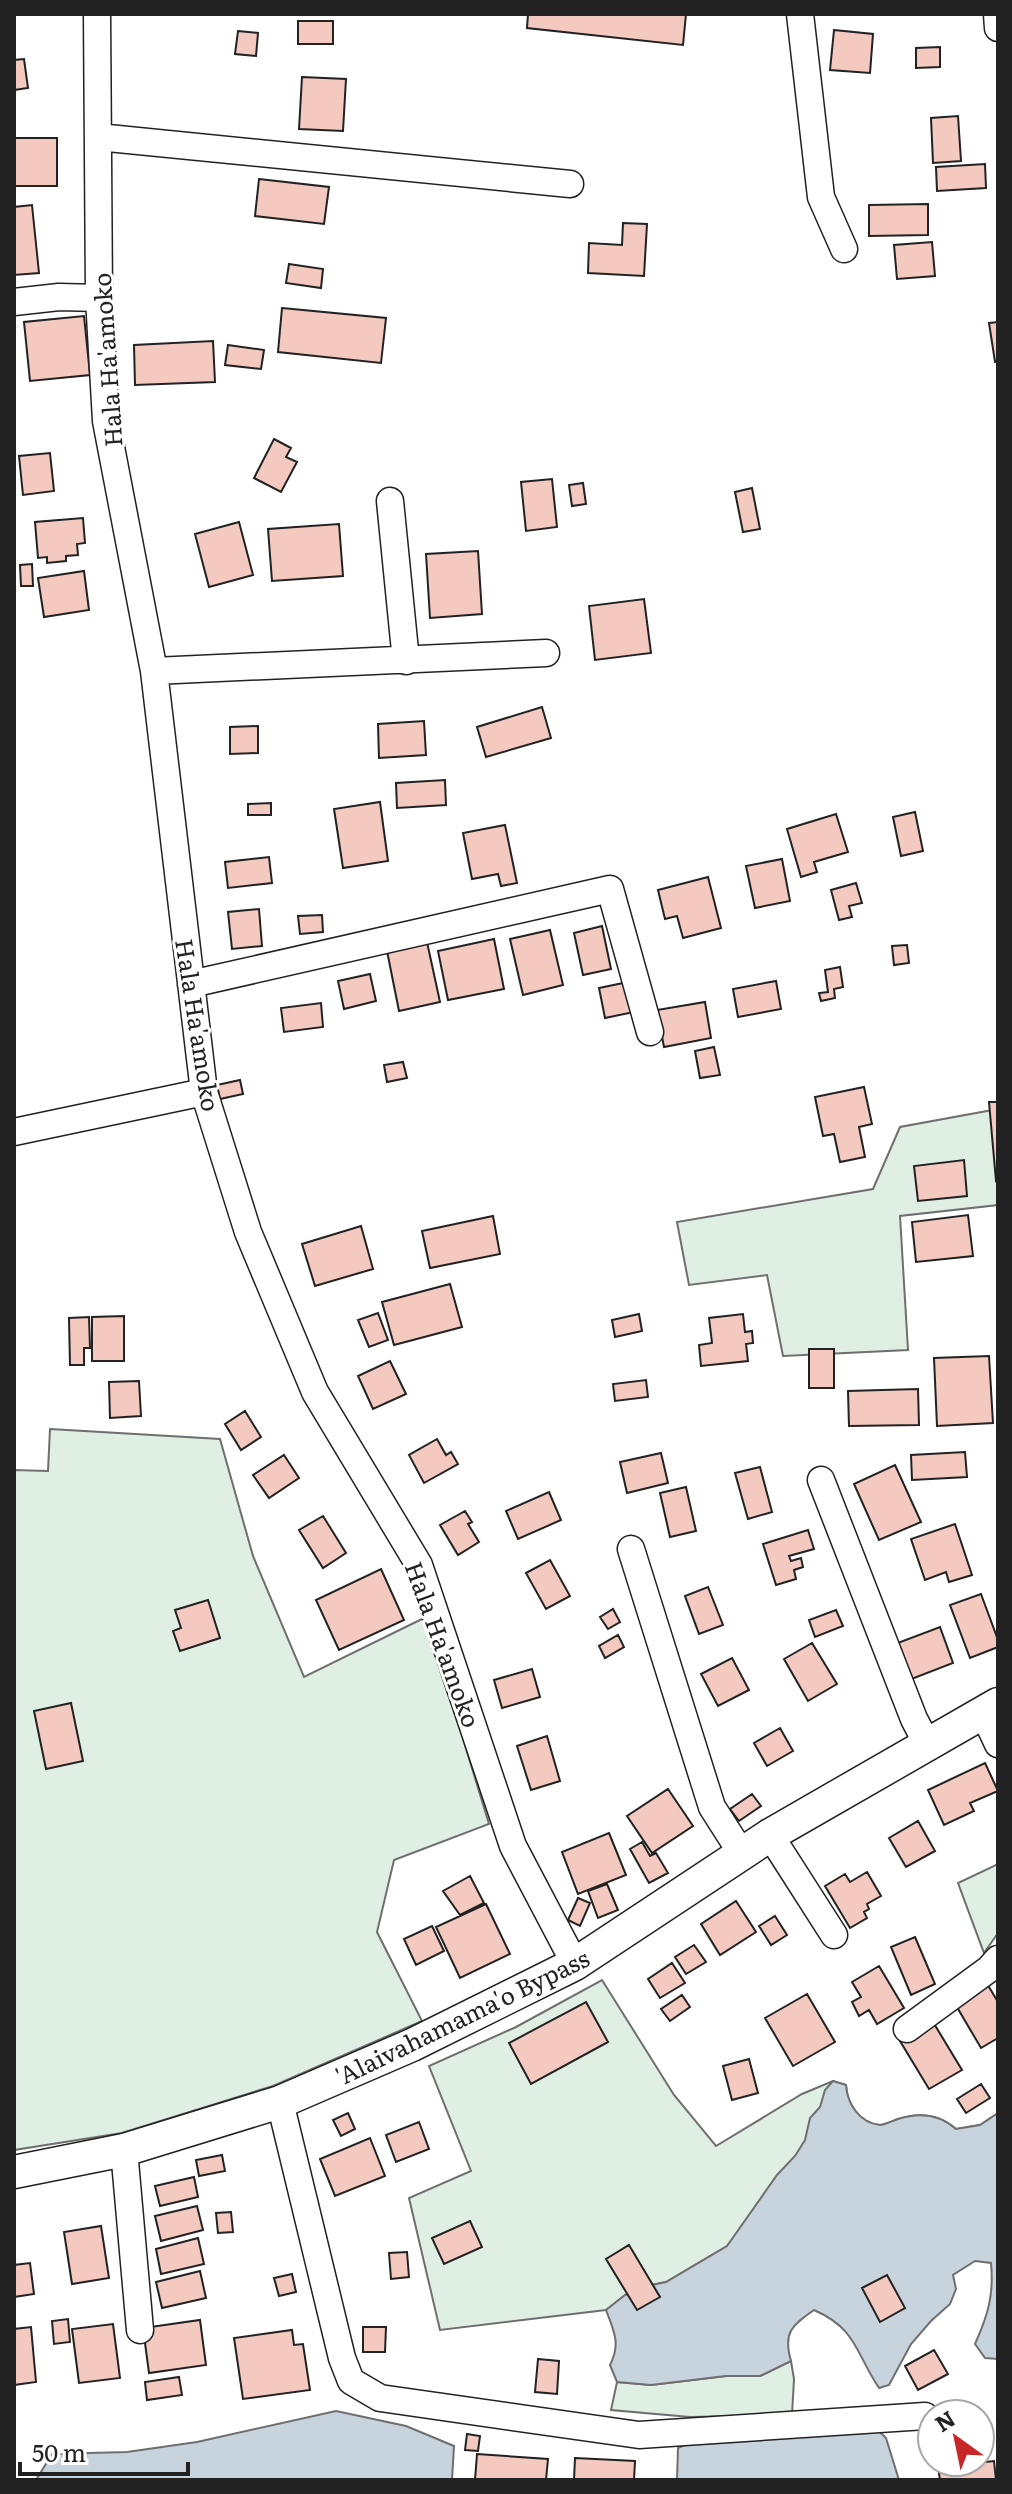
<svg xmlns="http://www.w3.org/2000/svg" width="1012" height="2494" font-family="Literata,serif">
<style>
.green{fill:#e0efe3;stroke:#6f6f6f;stroke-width:2}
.water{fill:#c7d3dd;stroke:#6f6f6f;stroke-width:2}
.building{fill:#f3c9c0;stroke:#222;stroke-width:2}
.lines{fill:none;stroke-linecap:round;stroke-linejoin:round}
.minor-casing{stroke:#222;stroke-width:29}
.major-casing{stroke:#222;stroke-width:35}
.minor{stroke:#fff;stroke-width:26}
.major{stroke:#fff;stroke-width:32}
.labels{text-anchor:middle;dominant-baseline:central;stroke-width:6;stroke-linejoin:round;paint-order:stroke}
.street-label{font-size:24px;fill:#222;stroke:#fff}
</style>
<rect width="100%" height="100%" fill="#fff"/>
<path class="green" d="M998,1109V1205L900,1216L908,1350L783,1356L767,1275L689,1285L677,1222L873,1189L900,1127Z
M50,1429L220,1439L253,1556L304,1677L426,1617L489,1824L394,1860L377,1932L422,2021L273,2086L122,2133L14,2150V1470L48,1471Z
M998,1864V1933L984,1953L958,1883Z
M602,1980L674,2095L716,2146L802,2094L833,2081L846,2085C847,2103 859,2123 880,2125C885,2125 892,2121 898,2119C920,2112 939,2114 956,2129L980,2125L998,2113V2224L743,2226L727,2246L666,2282L647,2286L625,2295L606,2310L440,2330L409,2198L471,2171L429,2066L516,2027Z
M791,2361L794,2379L792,2415L690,2417L611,2410L617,2382L651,2385L726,2376H760Z"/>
<path class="water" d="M833,2081L846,2085C847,2103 859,2123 880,2125C885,2125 892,2121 898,2119C920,2112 939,2114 956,2129L980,2125L998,2113V2359L985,2358L975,2344C988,2315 994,2295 991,2263L975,2261L953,2275L956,2289L950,2304L931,2321L911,2344L889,2385L879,2388C855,2352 857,2329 814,2310C791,2326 783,2333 791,2361L760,2376H726L651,2385L617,2382L610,2365C621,2344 614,2331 606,2310L625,2295L647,2286L666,2282L727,2246L777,2175L795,2156L805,2140L810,2118L820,2107L825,2090Z
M336,2411L406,2426L454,2446L452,2480H36L52,2454L127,2452L197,2442Z
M876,2428L886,2438L899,2480H677L678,2448L689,2443Z"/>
<path class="building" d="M528,14H686L683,45L527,28Z
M298,21H333V44H298Z
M834,30L873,34L870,73L830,70Z
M238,31L258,33L256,56L235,54Z
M940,47V67L916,68V48Z
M24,59L28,88L14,90V60Z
M302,77L346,79L343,131L299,129Z
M958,116L961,161L933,163L931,118Z
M14,138H57V186H14Z
M985,164L986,188L937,191L936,167Z
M259,179L329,187L324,224L255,216Z
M928,204V235L869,236V205Z
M32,205L39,273L14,275V207Z
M623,223L647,224L644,276L588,273L589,243L622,245Z
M932,242L935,276L897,279L894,245Z
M289,264L323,269L321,288L286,283Z
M282,308L386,318L381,363L278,352Z
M84,316L90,375L30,381L24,322Z
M998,322V361L995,362L989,323Z
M213,341L215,382L135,385L134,345Z
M228,345L264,350L261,369L225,365Z
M274,439L291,448L286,457L297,462L281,492L254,478Z
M50,453L54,491L23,495L19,456Z
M552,479L557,527L526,531L521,482Z
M583,483L586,504L572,506L569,485Z
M752,488L760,529L743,532L735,492Z
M83,518L85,543L77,544L78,555L66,556V561L47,563V557L38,558L35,522Z
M239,522L253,575L209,587L195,534Z
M339,524L343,576L272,581L268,529Z
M478,551L482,614L430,618L426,554Z
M32,564L33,586H21L20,565Z
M84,571L89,610L44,617L38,578Z
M644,599L651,653L595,660L589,606Z
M542,707L551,738L486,757L477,727Z
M424,721L426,755L379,758L378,724Z
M258,726V753L230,754V727Z
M445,780L446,805L397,808L396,783Z
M380,802L388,861L343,868L334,809Z
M271,803V815H248V804Z
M915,812L923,851L901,856L893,817Z
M836,814L848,852L814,862L817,872L801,877L787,829Z
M505,825L517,883L501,886L498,874L472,879L463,833Z
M269,857L272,883L228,888L225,862Z
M782,859L790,901L755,908L746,866Z
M708,877L721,928L683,938L677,916L665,919L658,890Z
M856,883L862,903L849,906L852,917L839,920L831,890Z
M259,909L262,946L232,949L228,912Z
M322,915L323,932L300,934L298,916Z
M602,926L611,969L583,975L574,933Z
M550,930L563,985L523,995L510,939Z
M494,939L504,989L448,1000L438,951Z
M427,942L440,1002L399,1011L387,951Z
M907,945L909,963L894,965L892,946Z
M840,967L843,987L834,989L835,998L821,1001L819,993L828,992L825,970Z
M370,974L376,1001L344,1009L338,981Z
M776,981L781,1009L738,1017L733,989Z
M628,982L634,1012L605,1018L599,988Z
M705,1002L711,1038L664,1047L657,1010Z
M321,1003L323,1027L284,1032L281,1008Z
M714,1047L720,1075L700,1078L695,1051Z
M403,1062L407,1078L387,1082L384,1065Z
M240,1080L243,1094L220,1099L217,1085Z
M864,1087L872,1124L859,1127L865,1157L840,1162L834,1134L823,1136L815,1097Z
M989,1102H998V1180L996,1181Z
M964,1160L967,1196L918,1201L914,1166Z
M968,1215L973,1256L916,1262L912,1222Z
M493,1216L500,1254L430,1268L422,1231Z
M361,1226L373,1269L315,1286L302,1244Z
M450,1284L462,1327L394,1345L382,1302Z
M378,1313L388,1340L369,1347L358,1320Z
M639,1314L642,1331L615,1337L612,1320Z
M743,1314L745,1332L752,1331L753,1343L746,1344L748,1361L701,1366L699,1345L712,1343L709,1318Z
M124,1316V1361H92V1317Z
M89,1317L90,1348H84V1365H70L69,1318Z
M809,1349H834V1388H809Z
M989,1356L993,1423L937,1426L934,1358Z
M390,1361L406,1394L373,1409L358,1376Z
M646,1380L648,1397L615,1401L613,1384Z
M139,1381L141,1416L110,1418L109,1382Z
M918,1389L919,1425L849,1426L848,1391Z
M245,1411L261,1437L241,1450L225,1424Z
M437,1439L446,1455L451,1452L458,1464L424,1483L409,1455Z
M965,1452L967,1477L912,1480L911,1455Z
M661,1453L668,1483L627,1493L620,1462Z
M284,1455L299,1478L269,1498L253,1475Z
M895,1465L921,1522L879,1540L854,1484Z
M760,1467L772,1512L748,1519L735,1473Z
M686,1487L696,1531L670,1537L660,1493Z
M549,1492L561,1520L518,1539L506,1511Z
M465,1511L472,1522L468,1524L479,1542L458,1555L440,1525Z
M323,1516L346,1553L323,1568L299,1530Z
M955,1524L972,1575L949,1582L946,1572L925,1580L911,1539Z
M808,1530L814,1549L789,1556L791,1561L801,1558L803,1567L794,1570L796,1579L776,1585L763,1544Z
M550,1560L570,1596L546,1609L526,1573Z
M381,1569L404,1620L339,1650L316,1600Z
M708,1587L723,1625L699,1634L685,1596Z
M981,1594L998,1640V1647L970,1658L950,1605Z
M208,1600L220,1638L180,1651L173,1631L181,1628L175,1610Z
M613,1609L620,1622L608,1629L600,1617Z
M836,1610L843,1626L815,1637L809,1620Z
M940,1627L953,1663L909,1680L895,1644Z
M618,1635L624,1647L605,1658L599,1646Z
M812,1643L837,1684L808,1701L784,1659Z
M732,1658L749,1690L718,1706L701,1674Z
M532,1669L540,1697L502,1708L494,1680Z
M71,1703L83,1761L46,1769L34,1711Z
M780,1728L793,1751L767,1766L754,1743Z
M547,1736L560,1781L531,1790L517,1746Z
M985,1763L998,1791L970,1803L974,1811L944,1825L928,1790Z
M668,1789L693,1826L652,1853L627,1816Z
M752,1794L761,1806L739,1821L730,1809Z
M918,1821L935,1851L906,1867L889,1838Z
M609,1833L626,1875L578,1894L562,1852Z
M642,1842L650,1856L656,1853L668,1873L649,1883L630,1849Z
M867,1872L881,1896L867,1904L869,1909L864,1912L867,1918L850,1928L825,1886L845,1874L850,1882Z
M470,1876L484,1903L460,1915L443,1891Z
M607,1884L618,1910L598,1918L588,1891Z
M578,1898L590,1903L580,1926L568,1920Z
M736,1901L756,1932L720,1955L701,1924Z
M486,1904L510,1954L460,1978L436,1927Z
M775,1916L787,1935L771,1945L759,1926Z
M432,1926L444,1951L416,1965L404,1939Z
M915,1937L935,1984L911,1995L891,1947Z
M694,1945L706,1962L686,1974L675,1957Z
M672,1963L685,1983L660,1998L648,1979Z
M879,1966L904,2008L877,2024L869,2010L859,2016L852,2002L861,1997L852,1982Z
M986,1982L998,2002V2038L981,2048L954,2002Z
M807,1994L835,2042L793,2066L765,2018Z
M682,1995L690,2007L670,2021L661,2009Z
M586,2002L608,2042L531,2084L509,2043Z
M933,2022L962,2070L929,2089L900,2041Z
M749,2059L758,2093L732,2100L723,2066Z
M981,2084L990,2098L966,2113L957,2099Z
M348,2113L355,2129L341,2136L333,2120Z
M419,2122L429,2149L396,2162L386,2135Z
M370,2138L385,2176L335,2196L320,2159Z
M222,2155L225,2171L199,2176L196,2160Z
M194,2177L198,2197L160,2206L155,2186Z
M197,2206L203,2230L161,2241L155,2216Z
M231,2212L233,2232L218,2233L216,2213Z
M470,2221L482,2247L444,2264L432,2238Z
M101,2226L109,2278L72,2284L64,2232Z
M198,2238L204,2264L161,2274L156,2249Z
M629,2245L660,2297L637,2310L606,2259Z
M407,2252L409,2277L391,2279L389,2253Z
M30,2263L34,2294L14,2297V2265Z
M200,2271L206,2298L162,2308L156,2282Z
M292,2274L296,2292L279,2296L274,2278Z
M887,2275L905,2308L880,2322L862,2288Z
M68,2319L70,2342L54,2344L52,2321Z
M200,2320L206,2365L149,2373L143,2328Z
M113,2324L120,2378L79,2383L72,2329Z
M31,2327L36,2382L14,2385V2329Z
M363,2327H386L385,2352H363Z
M292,2330L294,2345L303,2344L310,2390L243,2399L234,2338Z
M934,2350L948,2374L918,2390L905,2366Z
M538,2359L559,2361L557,2394L535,2392Z
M179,2377L182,2395L147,2400L145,2382Z
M467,2434L480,2436L478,2451L465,2450Z
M477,2454L548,2459L546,2480H475Z
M575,2458L635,2461L634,2480H574Z
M994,2461L996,2480H940L938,2467Z"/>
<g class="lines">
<g class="minor-casing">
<path id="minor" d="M97,14L99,298L106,421L154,671L204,1092L248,1232L315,1392L419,1565L513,1846L575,1964
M800,14L821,197L844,249
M997,14L998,28
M98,137L570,184
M14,302L59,297L99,298
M390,501L406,661
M154,671L546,653
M191,984L610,889L650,1032
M14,1132L204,1092
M821,1480L914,1719L927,1744
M631,1549L712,1807L742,1854
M983,1712L998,1744
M770,1835L834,1935
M907,2029L989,1969L998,1959
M280,2102L342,2358L351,2381L380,2398L639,2435L925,2416
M124,2150L140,2330"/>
</g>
<g class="major-casing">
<path id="major" d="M14,2172L124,2150L280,2102L412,2045L575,1964L770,1835L998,1704"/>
</g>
<use href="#minor" class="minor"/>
<use href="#major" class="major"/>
</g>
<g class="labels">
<g class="street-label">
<text transform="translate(106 360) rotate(-94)">Hala Ha'amoko</text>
<text transform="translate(199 1025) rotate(81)">Hala Ha'amoko</text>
<text transform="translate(444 1644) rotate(70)">Hala Ha'amoko</text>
<text transform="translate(462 2016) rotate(-26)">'Alaivahamama'o Bypass</text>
</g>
</g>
<rect width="1012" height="2494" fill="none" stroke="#222222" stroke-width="32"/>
<g transform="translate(956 2438) rotate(327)"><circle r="38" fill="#ffffff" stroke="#a7a7a7" stroke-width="2"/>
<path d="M0-6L14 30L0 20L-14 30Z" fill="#c62828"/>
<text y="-12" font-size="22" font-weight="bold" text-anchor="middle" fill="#222222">N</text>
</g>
<path d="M20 2462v12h168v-12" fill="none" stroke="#222222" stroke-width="4"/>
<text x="32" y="2462" font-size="24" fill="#222222" stroke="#ffffff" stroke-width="6" paint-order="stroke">50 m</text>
</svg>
